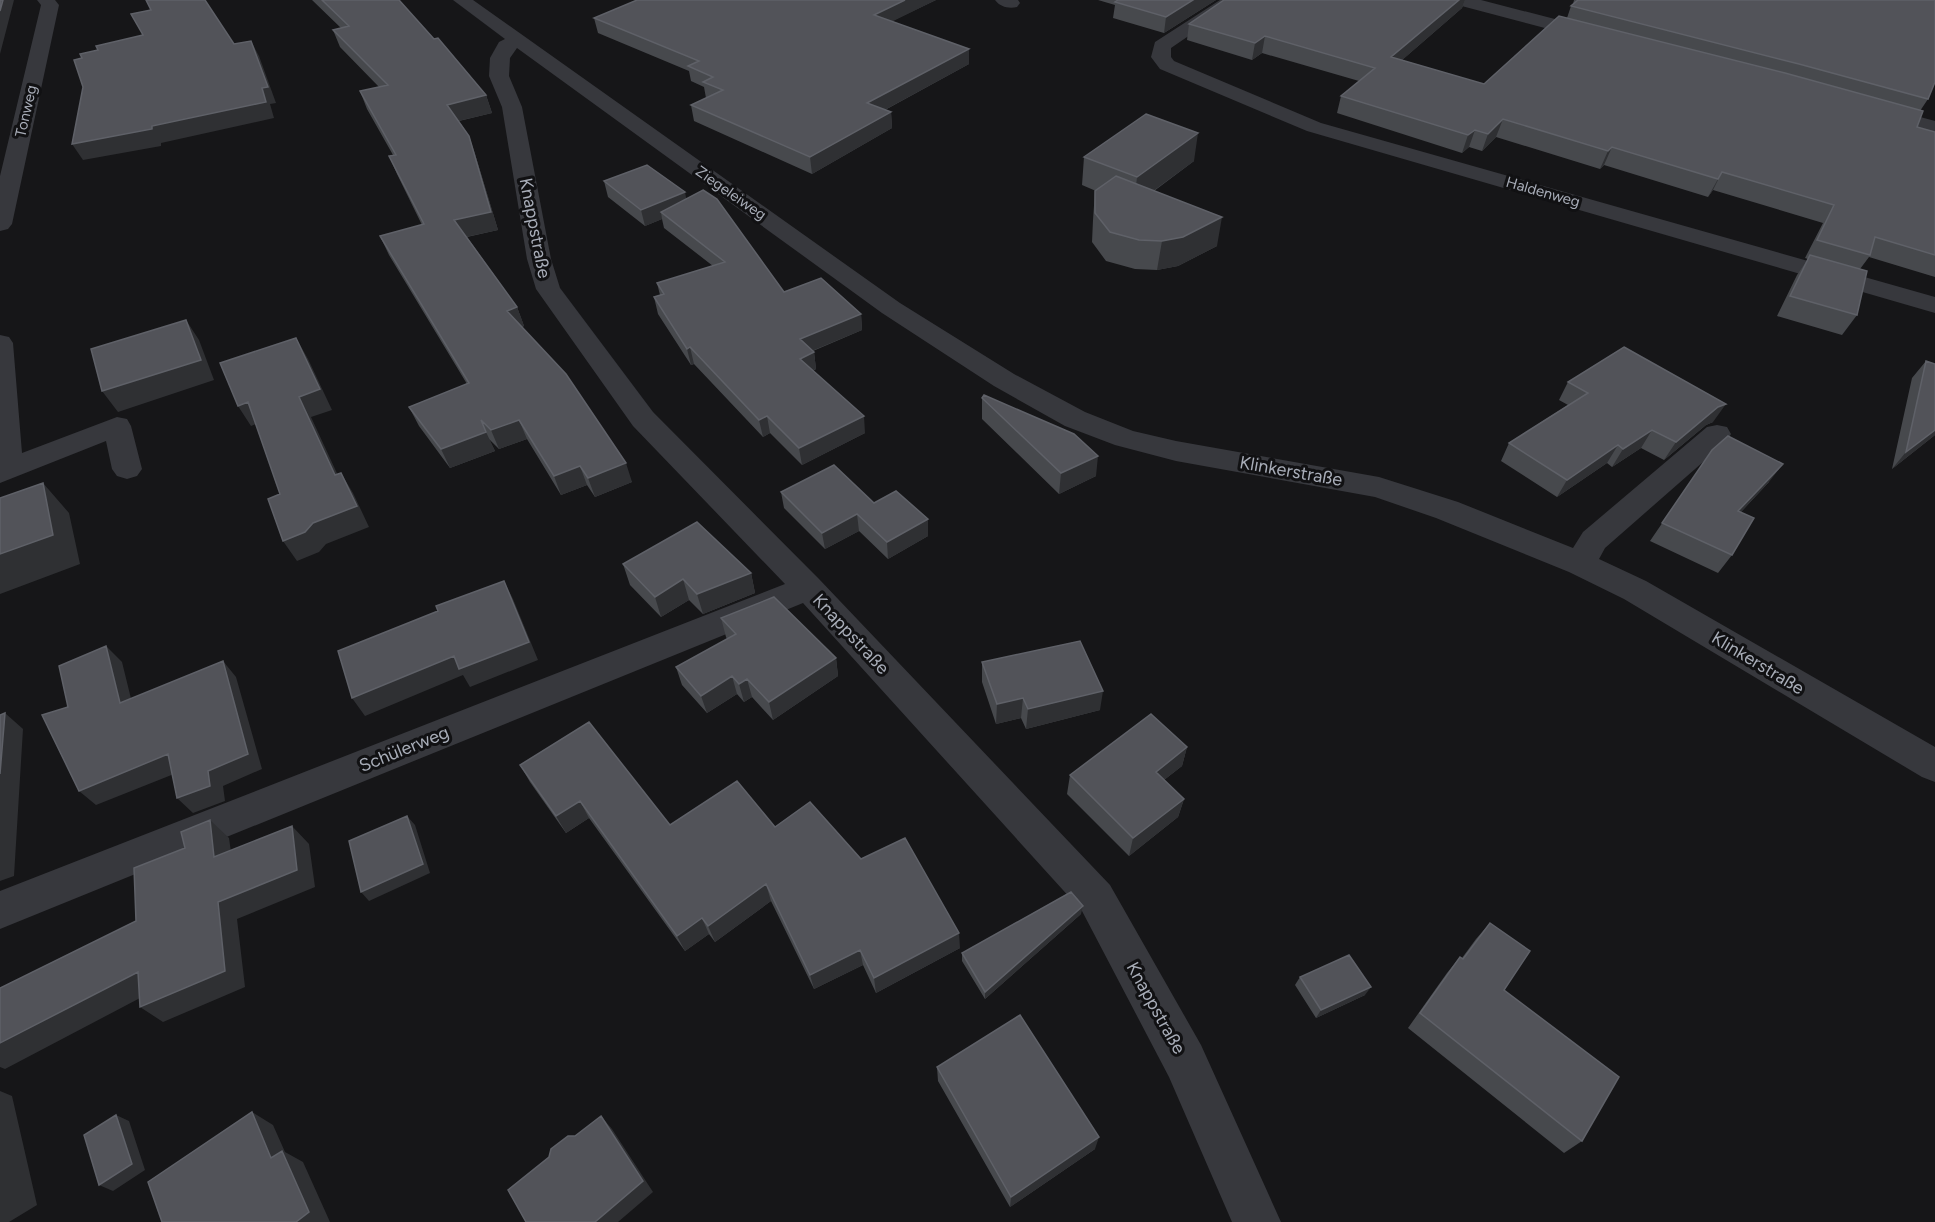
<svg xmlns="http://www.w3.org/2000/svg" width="1935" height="1222" font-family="Figtree,sans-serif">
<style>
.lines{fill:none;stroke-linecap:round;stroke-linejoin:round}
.minor{fill:#37383d;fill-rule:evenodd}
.wall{fill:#47494d}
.shaded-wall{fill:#2f3033}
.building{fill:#525359;stroke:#5f6168;stroke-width:1.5}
.labels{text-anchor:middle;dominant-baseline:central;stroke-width:6;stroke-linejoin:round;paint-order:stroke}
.far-street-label{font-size:15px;fill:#a8adb8;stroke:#111113}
.street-label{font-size:18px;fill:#a8adb8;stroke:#111113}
</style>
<rect width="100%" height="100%" fill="#161618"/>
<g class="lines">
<path class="minor" d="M37,0H55L59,5L12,224L8,229L0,231V176L41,5Z
M453,0H473L900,303L1014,374L1085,412L1133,431L1176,441L1379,477L1458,502L1573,548L1583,532L1707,427L1717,425L1727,427L1731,434L1727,441L1605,548L1599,559L1646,581L1935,747V782L1922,777L1624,599L1569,572L1436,518L1375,497L1176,461L1115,445L1065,426L994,386L882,313L517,48L510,58L509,76L522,107L551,259L560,288L653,412L819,579L1110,885L1201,1045L1281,1222H1232L1169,1077L1082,911L803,603L0,929V891L785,584L633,426L536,289L527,259L502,107L489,76L490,58L499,42L505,39Z
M995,0H1018L1020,3L1017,7C1009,9 1000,7 995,0Z
M1220,0H1241L1171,48V57L1174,61L1321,123L1935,297V313L1307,131L1160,69L1151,57L1155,42Z
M1451,0H1481L1601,31L1603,35L1601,39L1594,41L1454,4Z
M1876,105L1935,121V133L1869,115L1866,111L1869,107Z
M0,335L9,337L13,343L22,453L117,417L127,419L131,426L142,469L137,476L127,479L117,476L112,469L106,441L0,483Z"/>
</g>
<path class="wall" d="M312,0H399L434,39L486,95L492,113L459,121L469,136L475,154L498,230L467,237L517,307L524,326L522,327L632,482L595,497L587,485L561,495L527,439L499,449L489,439L495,451L450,468L419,426L409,407L467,384L389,255L380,236L422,225L397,174L389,156L393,155L367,109L360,91L379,87L340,47L333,30L341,28Z
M936,0L892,21L969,64L885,110L891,112L892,128L812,174L694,121L691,105L706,98L704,87L691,81L689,71L598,33L594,18Z
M1098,0H1216L1164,33L1113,18L1115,5Z
M1224,0H1465L1462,8L1402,60L1484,84L1567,18L1571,6L1574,4H1573L1574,0H1935L1928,99L1920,111L1917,127L1935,132V277L1869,257L1860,269L1857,315L1842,335L1777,316L1797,275L1808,259L1805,258L1823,223L1713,190L1708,197L1604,165L1600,169L1496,137L1482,151L1469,147L1462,153L1337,113L1341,96L1359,81L1262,53L1252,60L1187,40L1189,24Z
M1084,157L1194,161L1154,191L1217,246L1178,266L1157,270L1135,269L1106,261L1092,242L1093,220L1095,191H1096L1082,185Z
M604,181L686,198L784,292L861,314L862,330L813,351L814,352L816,369L813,371L865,433L802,465L770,433L763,437L694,364L691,365L658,314L654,297L660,295L657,283L713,266L664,228L662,219L645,226L608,197Z
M1926,361L1935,435L1892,469L1912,378Z
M1568,382L1713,422L1706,425L1664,460L1641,448L1612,467L1607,463L1557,497L1501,461L1509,443L1568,405L1559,400Z
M982,398L1096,476L1059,494L982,419Z
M1712,450L1769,482L1741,512L1732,555L1718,573L1650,541Z
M781,492L874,503L928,519V536L888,559L859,531L825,549L784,508Z
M623,564L751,573L755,593L703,614L689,600L661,617L630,585Z
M721,618L836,658L838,676L773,720L752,697L744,702L737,694L707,713L682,685L676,667L727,639L726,637Z
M982,662L1100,710L1026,729L1021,718L996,724L982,682Z
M1187,747L1182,766L1164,780L1184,799L1178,817L1129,856L1067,794L1070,775Z
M520,765L670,825L775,827L861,859L960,948L876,993L863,965L814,989L771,901L715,942L709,934L685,951L589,818L566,833L530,782Z
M1081,914L985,999L962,961V953Z
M1490,923L1504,990L1582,1141L1564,1153L1408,1028L1447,973L1460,957L1462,958L1476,939Z
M1300,977L1365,995L1316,1018L1295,985Z
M937,1067L1095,1149L1010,1207L938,1081Z"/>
<path class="shaded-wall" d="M3,0H14L0,54V11Z
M905,0H936L875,30L874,15Z
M1193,0H1216L1164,33L1166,17Z
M1459,0H1465L1462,8L1386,74L1391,57Z
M1265,36L1262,53L1252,60L1255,43Z
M251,41L259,56L276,103L270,104L274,118L161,143V146L83,160L72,144L152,126L262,88Z
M969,49V64L868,119L867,103Z
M486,95L492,113L454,122L447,105Z
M891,112L892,128L812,174L810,157Z
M1503,119L1496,137L1482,151L1488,134Z
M1475,130L1469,147L1462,153L1468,135Z
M1198,133L1194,161L1134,205L1137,177Z
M469,136L475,154L498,230L461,238L454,220Z
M1612,147L1604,165L1600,169L1608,151Z
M1722,172L1713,190L1708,197L1718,179Z
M685,192L688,208L661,212L662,219L645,226L641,210Z
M1222,217L1217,246L1178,266L1157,270L1162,241Z
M517,307L524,326L514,330L507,311Z
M861,314L862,330L802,355L800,339Z
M186,320L199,340L214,380L118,412L102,391Z
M296,338L308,359L332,410L311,417L347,495L335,475L299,397Z
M690,347L694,364L691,365L687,349Z
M814,352L816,369L802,375L800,359Z
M248,402L261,422L251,426L238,406Z
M1726,404L1713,422L1706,425L1664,460L1676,442L1718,407Z
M767,416L770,433L763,437L759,420Z
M864,416L865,433L802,465L799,448Z
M519,420L527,439L499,449L491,430Z
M1652,430L1641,448L1612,467L1623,449Z
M1935,430V435L1892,469L1906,452Z
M486,432L495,451L450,468L441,449Z
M1618,445L1607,463L1557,497L1567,480Z
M1098,456L1096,476L1059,494L1061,473Z
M626,463L632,482L595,497L588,478Z
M1783,464L1769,482L1725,529L1738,511Z
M580,466L587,485L561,495L554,476Z
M341,473L353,493L369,527L326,544L319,552L297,561L283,541Z
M43,483L69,513L80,564L0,594V554Z
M857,514L859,531L825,549L822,533Z
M928,519V536L888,559L887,542Z
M751,573L755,593L703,614L697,594Z
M683,579L689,600L661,617L655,597Z
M504,581L513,599L538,660L470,687L463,675L365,716L352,698L454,656Z
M106,646L122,662L136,719L120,703Z
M836,658L838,676L773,720L769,702Z
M223,661L236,677L262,769L223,786L225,801L193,813L177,798L208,771Z
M732,676L737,694L707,713L701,696Z
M747,679L752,697L744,702L739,684Z
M1103,691L1100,710L1026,729L1028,709Z
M1023,698L1021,718L996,724L997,704Z
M5,713L23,729L14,876L0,881V774Z
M1187,747L1182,766L1151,790L1156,772Z
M168,754L184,770L96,805L79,791Z
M1184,799L1178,817L1129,856L1133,838Z
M580,801L589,818L566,833L556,816Z
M407,816L415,825L430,873L369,901L361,892Z
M210,820L229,838L234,874L214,857Z
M292,826L309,844L315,887L237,919L245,987L163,1022L140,1007L218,902Z
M766,884L771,901L715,942L708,926Z
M1083,906L1081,914L985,999V992Z
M702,918L709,934L685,951L677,936Z
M959,933L960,948L876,993L874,978Z
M860,950L863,965L814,989L810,975Z
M138,972L161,987L5,1069L0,1067V1043Z
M1371,987L1365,995L1316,1018L1321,1010Z
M0,1091L12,1096L37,1205L9,1222H0Z
M252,1112L273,1125L285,1152L303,1162L330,1222H296L271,1158Z
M116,1115L129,1121L145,1170L113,1191L99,1185Z
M601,1116L612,1129L653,1192L618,1222H595Z
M1099,1137L1095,1149L1010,1207L1011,1197Z"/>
<path class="building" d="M0,0H3L0,11Z
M146,0H205L234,44L251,41L268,87L262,88L266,102L152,126V129L72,144L83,87L74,60L82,58L80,54L98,50L96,46L143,35L131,14L151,10Z
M322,0H399L434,39L438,38L486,95L447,105L469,136L491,212L454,220L517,307L507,311L566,374L626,463L588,478L580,466L554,476L519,420L491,430L481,420L486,432L441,449L409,407L469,383L380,236L424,224L389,156L396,155L360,91L388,85L333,30L349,26Z
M637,0H905L874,15L969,49L867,103L891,112L810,157L691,105L723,90L703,82L713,77L688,66L699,61L594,18Z
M1118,0H1193L1166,17L1115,2Z
M1224,0H1459L1391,57L1484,84L1559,16L1785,73L1923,111L1917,127L1935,132V255L1875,237L1870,255L1817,240L1834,205L1722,172L1718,179L1612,147L1608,151L1503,119L1488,134L1475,130L1468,135L1341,96L1375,68L1265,36L1255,43L1189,24Z
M1578,0H1935V82L1928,99L1799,64L1571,6Z
M1146,114L1198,133L1137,177L1084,157Z
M647,165L685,192L641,210L604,181Z
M1116,176L1222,217L1183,237L1162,241L1139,240L1110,232L1095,213V191Z
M703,190L717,199L784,292L821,278L861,314L800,339L814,352L800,359L864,416L799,448L767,416L759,420L690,347L687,349L654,297L664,294L657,283L725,262L661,212Z
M1810,255L1867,271L1857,315L1790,296Z
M186,320L201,360L102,391L91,349Z
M296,338L320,389L299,397L335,475L341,473L357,506L313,523L305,532L283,541L268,499L280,494L248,402L238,406L220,363Z
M1624,347L1726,404L1718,407L1676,442L1652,430L1623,449L1618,445L1567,480L1509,443L1588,393L1568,382Z
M1926,361L1935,364V430L1906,452Z
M984,395L1074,434L1098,456L1061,473L982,398Z
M1728,436L1783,464L1738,511L1754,518L1732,555L1662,523L1712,450Z
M834,465L874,503L896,491L928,519L887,542L857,514L822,533L781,492Z
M43,483L53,535L0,554V498Z
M697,522L751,573L697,594L683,579L655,597L623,564Z
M504,581L529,642L459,669L454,656L352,698L338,651L438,611L436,606Z
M774,597L836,658L769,702L747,679L739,684L732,676L701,696L676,667L736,634L721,618Z
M1080,641L1103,691L1028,709L1023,698L997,704L982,662Z
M106,646L120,703L223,661L248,754L208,771L210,786L177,798L168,754L79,791L42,715L68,707L59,666Z
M5,713L0,774V715Z
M1151,714L1187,747L1156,772L1184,799L1133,838L1070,775Z
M589,722L670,825L737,781L775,827L810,802L861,859L905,838L959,933L874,978L860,950L810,975L766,884L708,926L702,918L677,936L580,801L556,816L520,765Z
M407,816L423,864L361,892L349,841Z
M210,820L214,857L292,826L297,870L218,902L225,971L140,1007L138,972L0,1043V988L136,921L134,868L185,848L181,832Z
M1071,892L1083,906L985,992L962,953Z
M1490,923L1530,951L1504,990L1619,1077L1582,1141L1420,1013L1460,957L1463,959Z
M1349,955L1371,987L1321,1010L1300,977Z
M1020,1015L1099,1137L1011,1197L937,1067Z
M252,1112L271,1158L282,1151L309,1212L296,1222H162L148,1182Z
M116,1115L132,1164L99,1185L84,1135Z
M601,1116L643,1181L595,1222H526L508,1190L549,1157L551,1149L568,1136H575Z"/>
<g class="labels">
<g class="far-street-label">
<text transform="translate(26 111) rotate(-77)">Tonweg</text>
<text transform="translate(1543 192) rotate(16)">Haldenweg</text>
<text transform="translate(731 193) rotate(35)">Ziegeleiweg</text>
</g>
<g class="street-label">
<text transform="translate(535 228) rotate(79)">Knappstraße</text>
<text transform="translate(1291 471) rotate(10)">Klinkerstraße</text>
<text transform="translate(851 634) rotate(47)">Knappstraße</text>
<text transform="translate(1758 663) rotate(31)">Klinkerstraße</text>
<text transform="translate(404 749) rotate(-22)">Schülerweg</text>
<text transform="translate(1156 1008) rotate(61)">Knappstraße</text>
</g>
</g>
</svg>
